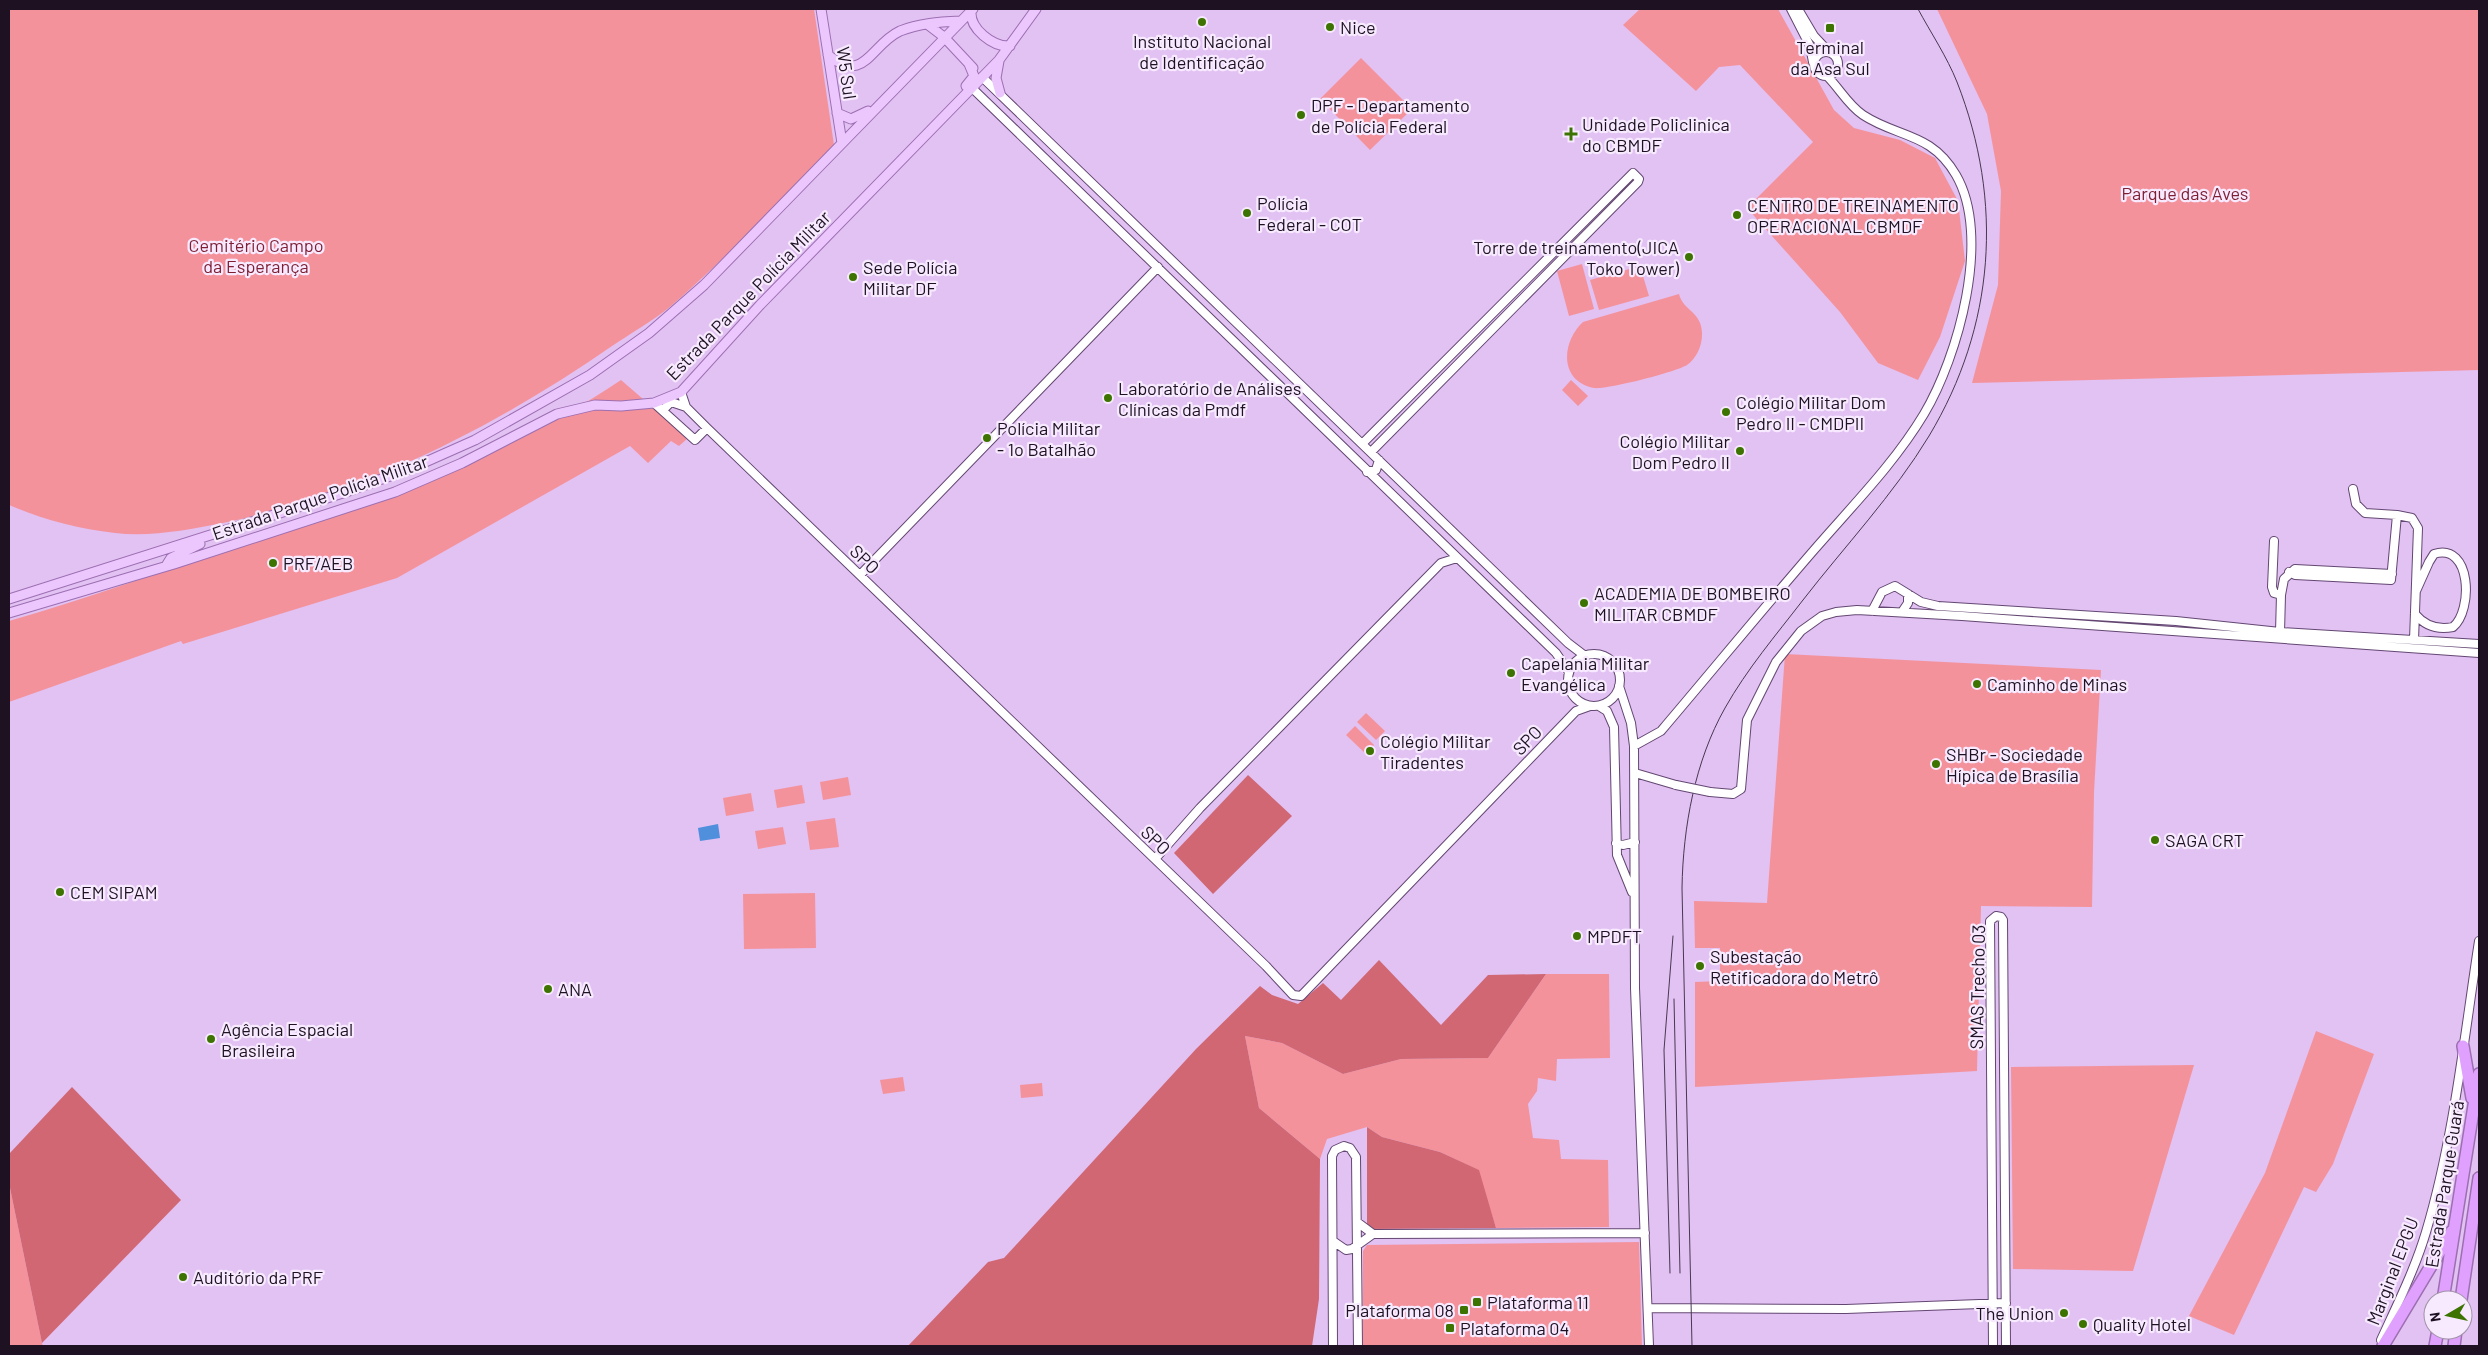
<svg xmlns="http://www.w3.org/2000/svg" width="2488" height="1355" font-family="Barlow,sans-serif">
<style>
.green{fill:#f4929b}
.forest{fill:#d06773}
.water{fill:#4f8fdc}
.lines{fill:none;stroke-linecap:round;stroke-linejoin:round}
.minor-casing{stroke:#634772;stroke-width:10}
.major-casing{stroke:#9c6fb1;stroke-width:11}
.highway-casing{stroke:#9c6fb1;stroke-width:14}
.minor{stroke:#fff;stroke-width:8}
.major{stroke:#ecc7fe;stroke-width:9}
.highway{stroke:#e0a1fe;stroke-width:11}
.rail{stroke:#483850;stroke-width:1}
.minor-bridge-casing{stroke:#634772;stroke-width:10;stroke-linecap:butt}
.minor-bridge{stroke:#fff;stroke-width:8}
.poi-dot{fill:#3d7300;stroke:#f7eaff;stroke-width:2}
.labels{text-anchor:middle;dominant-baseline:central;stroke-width:4.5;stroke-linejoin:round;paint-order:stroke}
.poi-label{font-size:18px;fill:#1d1122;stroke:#f7eaff;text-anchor:start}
.street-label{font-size:18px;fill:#1d1122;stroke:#f7eaff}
.park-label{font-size:18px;fill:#7f1e32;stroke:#f7eaff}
</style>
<rect width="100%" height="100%" fill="#e2c1f3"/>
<path class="green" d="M9,9H814L834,145C781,198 728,257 671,306C653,321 631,333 612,346C495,427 364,494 223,523C188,530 150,537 115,533C78,529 42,519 9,505Z
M1640,9H1778L1834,110L1854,128L1900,140L1935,158L1958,201L1965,261L1940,337L1918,380L1878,363L1840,312L1747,208L1813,142L1740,65L1719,67L1696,91L1623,25Z
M1937,9H2479V370L1972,383L1998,285L2001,191L1987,114Z
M1361,58L1412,109L1370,150L1320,99Z
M1582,264L1594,309L1569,316L1557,271Z
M1640,266L1649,296L1599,310L1590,280Z
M1679,294C1683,311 1703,312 1702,335C1702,346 1696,359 1687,365C1676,372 1606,390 1594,388C1558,381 1562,341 1583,322Z
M621,380L688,438L679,446L671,441L648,463L630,446L397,578L183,644L181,641L9,702V621C86,599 162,571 238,546C371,502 504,459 621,380Z
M1571,380L1588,396L1578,406L1562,390Z
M1785,654L2101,670L2094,792L2092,907L1981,906L1977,1071L1695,1087V982L1720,981V948H1695L1694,901L1767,903Z
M1366,713L1385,731L1376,740L1357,722Z
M1355,726L1374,745L1366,754L1346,735Z
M848,777L851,795L823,800L820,782Z
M802,785L805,803L777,808L774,790Z
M751,793L754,811L726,816L723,798Z
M835,818L839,847L810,850L806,822Z
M783,827L786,844L758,849L755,831Z
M815,893L816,948L744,949L743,894Z
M1546,974H1609L1610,1058L1557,1059L1556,1081L1538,1078L1537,1091L1528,1104L1533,1138L1559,1140L1561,1159L1608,1160L1609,1227L1496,1228L1478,1170L1440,1152L1382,1137L1367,1127L1327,1139L1320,1159L1259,1108L1245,1036L1282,1043L1343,1074L1401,1059L1488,1058Z
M2316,1031L2374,1054L2333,1164L2316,1192L2304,1187L2234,1335L2189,1316L2265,1173Z
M2194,1065L2133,1271L2013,1269L2011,1067Z
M903,1077L905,1091L883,1094L880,1080Z
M1042,1083L1043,1096L1021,1098L1020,1085Z
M9,1183L42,1343L43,1346H9Z
M1639,1242L1642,1346H1363V1251L1367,1245Z"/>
<path class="forest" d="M1248,775L1292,816L1213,894L1174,853Z
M1379,960L1441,1025L1488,975L1546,974L1488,1058L1401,1059L1343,1074L1282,1043L1245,1036L1259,1108L1320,1159L1319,1299L1312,1346H908L988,1262L1004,1258L1196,1049L1260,986L1272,995L1298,1004L1323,983L1341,1000Z
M72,1087L181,1200L42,1343L9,1183V1154Z
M1367,1127L1382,1137L1440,1152L1479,1170L1496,1228L1367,1229Z"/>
<path class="water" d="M718,824L720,838L700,841L698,828Z"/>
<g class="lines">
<g class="minor-casing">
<path id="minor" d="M1791,9L1810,46L1813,62
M1798,9L1814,36L1828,51
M1814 64a12 12 0 1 1 24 0a12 12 0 1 1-24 0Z
M982,77L1568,643L1585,656
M972,88L1556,653L1569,672
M681,392L686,407L707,428L1266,966L1293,995L1301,996L1576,711L1590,706
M654,403L695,440L707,428
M663,410L671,402L686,407
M1362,444L1633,173L1639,179L1638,182L1371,452
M1367,472L1376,470L1379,460
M2397,515L2412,518L2418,528L2414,640
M2274,541L2272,587L2274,593L2281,595L2280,632
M2289,572L2295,575L2391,580L2397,515L2365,513L2356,504L2353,489
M860,575L1158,267
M2281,595L2284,579L2295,569L2392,574
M1872,611L1882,592L1895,586L1921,602L1938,606L2176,621L2280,632L2479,644
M1902,612L1908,603V594
M2415,614C2425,626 2438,630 2453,627C2473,611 2472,542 2434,554L2429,562L2416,591
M1568 680a26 26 0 1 1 52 0a26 26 0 1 1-52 0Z
M1619,686L1631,723L1634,746L1635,988L1649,1346
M1599,706L1607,711L1614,727L1617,855L1632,892
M1634,746L1661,731C1712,671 1762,610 1814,550C1852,506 1894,464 1924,414C1958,357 1992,237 1956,175C1931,132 1898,138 1863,115C1848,105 1840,89 1827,76
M1635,773L1676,785
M1710,792L1733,794L1741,789L1747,720L1776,662L1801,631L1822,616L1836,612L1857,610L1962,616L2479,653
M1616,843L1623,845L1635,842
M1155,859L1200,808L1441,563L1457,558
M1357,1222L1373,1234L1645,1233
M1333,1241L1346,1250L1352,1249L1373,1234
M1649,1308L1846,1309L2006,1303
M2381,1340C2397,1305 2415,1269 2426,1232C2454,1138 2464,1038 2479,941
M1333,1346L1332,1156L1335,1150L1344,1146L1350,1148L1356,1157L1358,1346
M1993,1346L1990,921L1996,916L2001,917L2003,920L2006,1346"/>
</g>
<g class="major-casing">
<path id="major" d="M821,9L842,143
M971,10C969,29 993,47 1010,46
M927,24L944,37L973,68
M828,55C865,85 870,45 900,31C919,23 941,22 961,21
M999,61L996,78L1000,93
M966,86L974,76L969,64
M837,113L851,119L868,111
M166,566L171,558L200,544
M9,599L346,492L412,468L475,440L590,375L649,333L704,285L973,9
M9,613L174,564L395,492L462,463L557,414L595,405L621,406L654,403L681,392L760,305L999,60L1036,9"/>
</g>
<g class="highway-casing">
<path id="highway" d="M2463,1046L2472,1098
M2443,1300L2479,1074
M2461,1300L2479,1178
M2383,1346L2452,1231
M2435,1346L2438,1330
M2454,1346L2456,1330"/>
</g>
<use href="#minor" class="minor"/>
<use href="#major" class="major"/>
<use href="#highway" class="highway"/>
<path class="rail" d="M1674,999L1680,1273
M1670,1273L1664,1050L1673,936
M1692,1346L1682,888C1683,827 1695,761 1725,708C1747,669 1776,635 1803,600C1844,547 1894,494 1929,436C1995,326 2004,202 1957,82C1947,57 1931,33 1918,9"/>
<g class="minor-bridge-casing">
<path id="minor-bridge" d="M1676,785L1710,792"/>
</g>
<use href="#minor-bridge" class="minor-bridge"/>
</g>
<g class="poi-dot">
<circle cx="1202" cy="22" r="5"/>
<circle cx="1330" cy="27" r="5"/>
<rect x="1825" y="23" width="10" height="10" rx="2.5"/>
<circle cx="1301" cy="115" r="5"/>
<path d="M1568.5 126.5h5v5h5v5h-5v5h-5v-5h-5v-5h5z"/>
<circle cx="1247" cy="213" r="5"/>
<circle cx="1737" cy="215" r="5"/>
<circle cx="1689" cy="257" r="5"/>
<circle cx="853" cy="277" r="5"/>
<circle cx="1108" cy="398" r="5"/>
<circle cx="1726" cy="412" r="5"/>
<circle cx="987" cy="438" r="5"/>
<circle cx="1740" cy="451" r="5"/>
<circle cx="273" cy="563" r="5"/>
<circle cx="1584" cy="603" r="5"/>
<circle cx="1511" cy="673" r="5"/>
<circle cx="1977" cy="684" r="5"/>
<circle cx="1370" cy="751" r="5"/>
<circle cx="1936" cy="764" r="5"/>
<circle cx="2155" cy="840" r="5"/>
<circle cx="60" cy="892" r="5"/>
<circle cx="1577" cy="936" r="5"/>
<circle cx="1700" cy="966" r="5"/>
<circle cx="548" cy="989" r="5"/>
<circle cx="211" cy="1039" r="5"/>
<circle cx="183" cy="1277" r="5"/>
<rect x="1472" y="1297" width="10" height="10" rx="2.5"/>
<rect x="1459" y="1305" width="10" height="10" rx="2.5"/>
<circle cx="2064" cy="1313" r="5"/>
<circle cx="2083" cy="1324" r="5"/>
<rect x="1445" y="1323" width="10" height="10" rx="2.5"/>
</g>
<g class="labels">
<g class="poi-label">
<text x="1340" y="27">Nice</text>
<text x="1202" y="41" text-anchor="middle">Instituto Nacional<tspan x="1202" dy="21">de Identificação</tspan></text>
<text x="1830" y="47" text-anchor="middle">Terminal<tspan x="1830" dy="21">da Asa Sul</tspan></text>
<text x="1311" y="105">DPF - Departamento<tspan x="1311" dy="21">de Polícia Federal</tspan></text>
<text x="1582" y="124">Unidade Policlinica<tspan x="1582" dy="21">do CBMDF</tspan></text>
<text x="1257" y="203">Polícia<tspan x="1257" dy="21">Federal - COT</tspan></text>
<text x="1747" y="205">CENTRO DE TREINAMENTO<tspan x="1747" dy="21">OPERACIONAL CBMDF</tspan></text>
<text x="1679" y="247" text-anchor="end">Torre de treinamento(JICA<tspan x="1679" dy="21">Toko Tower)</tspan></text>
<text x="863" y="267">Sede Polícia<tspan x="863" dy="21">Militar DF</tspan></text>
<text x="1118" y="388">Laboratório de Análises<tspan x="1118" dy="21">Clínicas da Pmdf</tspan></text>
<text x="1736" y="402">Colégio Militar Dom<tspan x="1736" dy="21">Pedro II - CMDPII</tspan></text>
<text x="997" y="428">Polícia Militar<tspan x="997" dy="21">- 1o Batalhão</tspan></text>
<text x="1730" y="441" text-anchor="end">Colégio Militar<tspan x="1730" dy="21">Dom Pedro II</tspan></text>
<text x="283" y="563">PRF/AEB</text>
<text x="1594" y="593">ACADEMIA DE BOMBEIRO<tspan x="1594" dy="21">MILITAR CBMDF</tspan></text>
<text x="1521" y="663">Capelania Militar<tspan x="1521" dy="21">Evangélica</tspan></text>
<text x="1987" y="684">Caminho de Minas</text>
<text x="1380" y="741">Colégio Militar<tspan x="1380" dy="21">Tiradentes</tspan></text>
<text x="1946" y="754">SHBr - Sociedade<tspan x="1946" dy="21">Hípica de Brasília</tspan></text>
<text x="2165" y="840">SAGA CRT</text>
<text x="70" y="892">CEM SIPAM</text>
<text x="1587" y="936">MPDFT</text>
<text x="1710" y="956">Subestação<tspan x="1710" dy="21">Retificadora do Metrô</tspan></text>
<text x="558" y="989">ANA</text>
<text x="221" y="1029">Agência Espacial<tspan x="221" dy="21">Brasileira</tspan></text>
<text x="193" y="1277">Auditório da PRF</text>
<text x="1487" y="1302">Plataforma 11</text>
<text x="1454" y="1310" text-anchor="end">Plataforma 08</text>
<text x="2054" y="1313" text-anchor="end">The Union</text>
<text x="2093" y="1324">Quality Hotel</text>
<text x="1460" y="1328">Plataforma 04</text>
</g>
<g class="street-label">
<text transform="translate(847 73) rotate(82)">W5 Sul</text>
<text transform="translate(748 295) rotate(-46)">Estrada Parque Polícia Militar</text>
<text transform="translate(320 497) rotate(-19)">Estrada Parque Polícia Militar</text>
<text transform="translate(865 559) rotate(44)">SPO</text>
<text transform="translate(1527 740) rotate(-46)">SPO</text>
<text transform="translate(1156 840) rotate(44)">SPO</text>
<text transform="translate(1977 987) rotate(-89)">SMAS Trecho 03</text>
<text transform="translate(2444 1184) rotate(-81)">Estrada Parque Guará</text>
<text transform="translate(2392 1271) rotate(-69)">Marginal EPGU</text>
</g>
<g class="park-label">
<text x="2185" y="193">Parque das Aves</text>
<text x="256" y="245">Cemitério Campo<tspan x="256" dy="21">da Esperança</tspan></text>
</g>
</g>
<rect width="2488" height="1355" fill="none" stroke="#1d1122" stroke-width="20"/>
<g transform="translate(2448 1315) rotate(261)"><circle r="24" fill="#f7eaff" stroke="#a093a7"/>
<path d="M0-4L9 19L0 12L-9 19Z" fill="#3d7300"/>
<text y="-8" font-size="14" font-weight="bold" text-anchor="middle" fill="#1d1122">N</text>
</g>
</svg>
